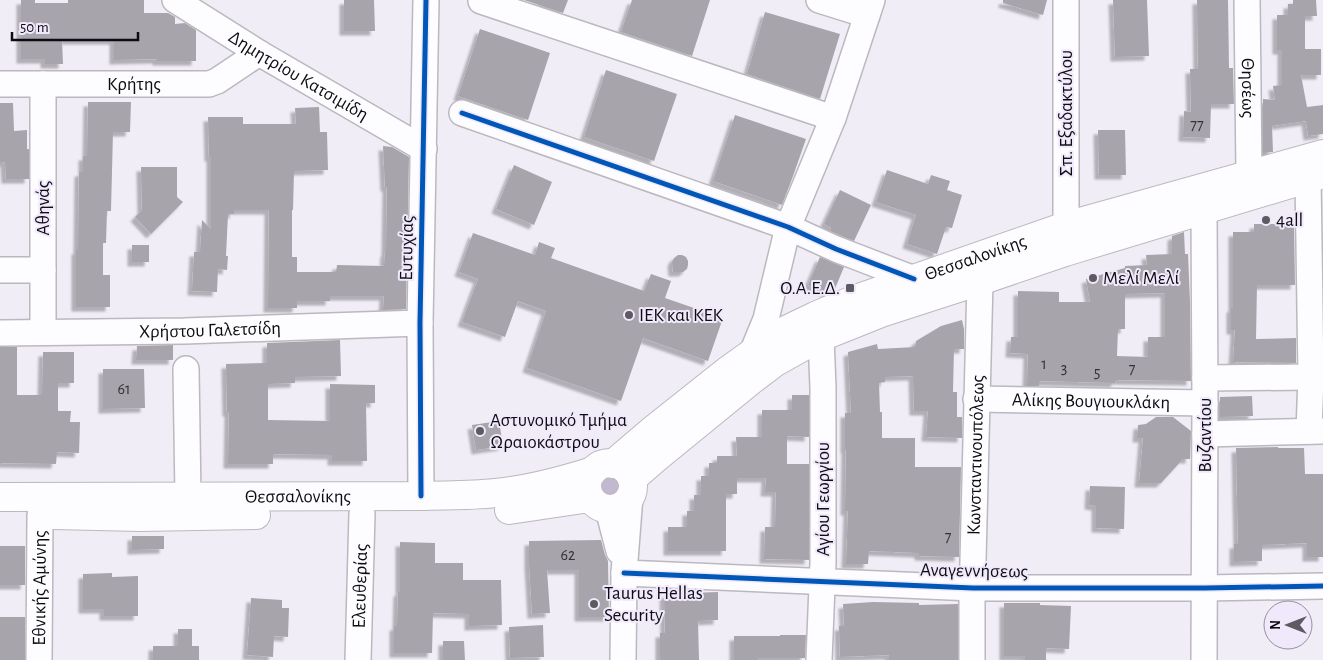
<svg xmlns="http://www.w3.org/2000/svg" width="1323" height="660" font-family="'Alegreya Sans',sans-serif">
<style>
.water{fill:#c2b8d0}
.building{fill:#a7a4ab;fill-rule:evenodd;filter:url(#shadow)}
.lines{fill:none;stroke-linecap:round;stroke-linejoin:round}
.minor-casing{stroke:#bbb8bf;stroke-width:28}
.major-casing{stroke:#bbb8bf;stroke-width:30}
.minor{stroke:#fdfcfe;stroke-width:25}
.major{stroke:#fdfcfe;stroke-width:28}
.cycleway-casing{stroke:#f0e9fb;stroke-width:8}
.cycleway{stroke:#0057b8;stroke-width:5}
.poi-dot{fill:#5d5a62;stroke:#f0e9fb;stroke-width:2}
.labels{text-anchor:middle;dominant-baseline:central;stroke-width:4;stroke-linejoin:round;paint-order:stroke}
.number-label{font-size:16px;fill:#343138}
.street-label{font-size:19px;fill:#0d0b11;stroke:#f0e9fb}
.poi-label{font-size:19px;fill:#0d0b11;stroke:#f0e9fb;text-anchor:start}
</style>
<defs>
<filter id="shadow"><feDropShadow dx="-4.5" dy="4.5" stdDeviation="1" flood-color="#0004"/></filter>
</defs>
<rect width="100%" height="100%" fill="#f1edf7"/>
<path class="water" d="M606,474C609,475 612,476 614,477C625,485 615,501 603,499C600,498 598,496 596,495L594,483Z"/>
<path class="building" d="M21,0H35V3H68V0H144V13H168L175,17V24L185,23L196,30V61H157V59L114,60V40H62L63,64H45V59H21Z
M344,0H374L375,31H344Z
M524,0H568L563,13Z
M632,0H710L692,56L621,32Z
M1003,0H1047L1043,15L1003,3Z
M1113,0H1147L1149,56L1115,57Z
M1197,0H1228L1229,68H1233L1234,104H1211L1210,138L1183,137L1184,111L1191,112L1190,69H1198Z
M1293,0H1316L1317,16H1305V49H1321V75H1301L1307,107L1323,105V134L1308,136L1306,121L1272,126L1273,152L1263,153V99L1275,100L1273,86L1282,85V50H1277V15H1288V4H1293Z
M765,12L840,34L820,99L747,74Z
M480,29L550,53L528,120L458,96Z
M606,70L677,94L654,161L584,137Z
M88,102H131L130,132H113L111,211H107L106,243H103V275H110V307H76V250H78L79,172H83V156H87Z
M0,103H13L14,131L27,130V149H29V179H6L5,162L0,163Z
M319,107L320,132H327L328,170L294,171L293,210H292V257H297V272H336L337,265L384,266L385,252H386L387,187H385L383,146L392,147L409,157L406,309L383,310L384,296H330V301H297V308H268L269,210H234V214H228L226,256H228L227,270L218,269L217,292L192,291L194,252H200L202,220L211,229V157H209L208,117H243V124H296L295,108Z
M735,115L806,139L792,179L782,205L713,181Z
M1098,130H1125L1126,175H1099Z
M514,165L552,182L534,225L496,209Z
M141,167H177V197L183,202L151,234L135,217L142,210Z
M887,170L928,184L931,175L950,181L947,190L962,195L952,228L946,227L937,254L907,244L916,215L876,202Z
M840,190L871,205L854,241L830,231L831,228L824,224Z
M1254,224H1294L1295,285H1257L1256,339L1296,338V363L1233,362L1235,330H1231V308H1233V232H1254Z
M1184,232L1185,254H1188L1190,302L1191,381L1116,380L1115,383L1039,381V386H1027L1028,354L1010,353L1011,337H1018V291L1059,292V302H1090L1086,279L1125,268V266L1147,265L1146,255L1172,254V236ZM1165,293V337H1148V357L1117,356L1118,329H1125V294Z
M473,233L535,255L539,242L555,248L551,258L644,291L651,274L671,281L665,298L723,318L708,361L643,338L621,401L527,368L546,311L518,301L505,337L462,322L478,279L459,272Z
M132,245H149V262H132Z
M678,255H682L686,257L688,261V265L687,269L683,272H673L672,262L674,258Z
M820,257L844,267L834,291L829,293L808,285Z
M962,320L964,329V349H954L953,392H957V417H962V438L926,437L928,411H914L913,376L885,377V382L879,383L880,412H882V438H915V467H961L959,557L919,556V553L869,551L868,564H846L848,511H845L846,449H845V413H851L848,352L877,344L878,349L915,347L916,341L941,326Z
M340,340L341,376L295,377V383L268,384V420L330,421V384L375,385V403H366L367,461H332V455L273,454V464H228L229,412H227L226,364L267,363V343Z
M173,345V360H136L137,346Z
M0,347H17V395H42L43,352H74V383H58V411H71L70,422H80L79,453L57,452L56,464L0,463Z
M103,369H144L145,408L103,409Z
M792,395H809V437L787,436V464H809V560L764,559L765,527H775L776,492H765L766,478H737V494H726V551H668V527H687V511H694V495H701V476H709V463H717V456H737L736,437H762V410H792Z
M1252,396L1253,416L1220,417V397Z
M1156,417H1173L1191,431L1190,459H1183L1161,483H1139L1143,438H1137L1138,425L1146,424Z
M499,421L503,446L476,450L472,425Z
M1278,447V448H1304L1305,474H1323V557H1307V543L1262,545V561L1234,562V544H1238L1236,448Z
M1090,486L1125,487L1124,529L1096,528V506L1089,505Z
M132,536H164V549L132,550Z
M601,540L605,555L608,561L609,617H579V570H547L550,613L532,614L529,564V541Z
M400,542L435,543V563H463V580H501L502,625L469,626V614L433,613L432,653H394V626H397L398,592H400Z
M0,546H25V585H0Z
M112,573V577L138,576V616H104V609H83V574Z
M718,592V620L698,621L699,660H660V633H665L664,594Z
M251,598L282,600V608H289L288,637L274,636L273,657L247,655Z
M873,602L919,603V605L958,604V660H889V655L840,657L839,626H844L843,604Z
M1004,603H1040V605L1071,606L1069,649L1046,648V660H1025V656H1004Z
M0,617H25V660H0Z
M543,625L544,657L510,658L509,627Z
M178,629H192V646H199V660H153V646H178Z
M780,635H806L805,658H758V660H734V636H780Z
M443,641H464L465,660H443Z"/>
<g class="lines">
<g class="minor-casing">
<g id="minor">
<path id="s1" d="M175,0L259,53L424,149"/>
<path d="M819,0L867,15"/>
<path d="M1066,0V226"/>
<path id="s2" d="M1247,0L1249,175"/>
<path d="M481,1L833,118"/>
<path id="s3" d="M0,84H209L217,81L259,53"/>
<path d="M43,84V332"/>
<path d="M462,113L788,227L836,249L914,279"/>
<path d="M1308,178L1311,377L1309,431"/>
<path d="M1204,210L1205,403L1204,660"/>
<path d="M0,270H43"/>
<path id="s4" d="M0,333L184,331L420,323"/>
<path d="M752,353L766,319L788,227L833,118L872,0"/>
<path d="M186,369L188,497"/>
<path d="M1205,378L1311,377"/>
<path id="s5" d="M976,399L1205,403"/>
<path d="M1205,434L1323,431"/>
<path d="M421,496L420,323L426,0"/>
<path d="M608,509L619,551"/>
<path d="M624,573L973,588H1205L1323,586"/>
<path id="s6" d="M39,660L40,515"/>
<path id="s7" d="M358,660L362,514"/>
<path d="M623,660L624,573L630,496"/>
<path d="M819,660L823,562V388L821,337"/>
<path id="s8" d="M972,660V600L980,281"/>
</g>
</g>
<g class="major-casing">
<g id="major">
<circle cx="610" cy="486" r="23"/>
<path id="s9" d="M613,464L654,429L727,371L762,346L788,329L815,316L853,300L1066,226L1323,154"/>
<path d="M632,479L655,459L753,379L774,363L797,350L821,337L881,313L980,281L1065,252L1323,174"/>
<path id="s10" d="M0,497L421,496C445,495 470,496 495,493C528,490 561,481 593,471"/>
<path d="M509,510L590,498"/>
<path d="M54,515L140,517L256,515"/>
</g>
</g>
<use href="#minor" class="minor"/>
<use href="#major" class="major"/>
<g class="cycleway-casing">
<path id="cycleway" d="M462,113L788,227L836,249L914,279
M421,496L420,323L426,0
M624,573L973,588H1205L1323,586"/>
</g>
<use href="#cycleway" class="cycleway"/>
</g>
<g class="poi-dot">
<circle cx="1266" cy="220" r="5"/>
<circle cx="1093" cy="278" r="5"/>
<rect x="845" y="283" width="10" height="10" rx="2.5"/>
<circle cx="629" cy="315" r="5"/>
<circle cx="480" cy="431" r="5"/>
<circle cx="594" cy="604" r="5"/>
</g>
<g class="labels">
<g class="number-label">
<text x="1197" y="125">77</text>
<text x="1044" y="364">1</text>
<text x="1064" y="368">3</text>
<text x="1132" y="369">7</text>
<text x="1097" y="372">5</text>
<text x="124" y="389">61</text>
<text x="948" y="537">7</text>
<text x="568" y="555">62</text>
</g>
<g class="street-label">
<text stroke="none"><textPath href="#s1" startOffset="145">Δημητρίου Κατσιμίδη</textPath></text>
<text stroke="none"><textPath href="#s3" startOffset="134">Κρήτης</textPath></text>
<text stroke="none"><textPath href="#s2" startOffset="88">Θησέως</textPath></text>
<text transform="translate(1066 113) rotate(-90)">Σπ. Εξαδακτύλου</text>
<text transform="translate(43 208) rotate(-90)">Αθηνάς</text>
<text transform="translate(407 248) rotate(-89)">Ευτυχίας</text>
<text stroke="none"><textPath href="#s9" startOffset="422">Θεσσαλονίκης</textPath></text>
<text stroke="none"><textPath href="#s4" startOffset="210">Χρήστου Γαλετσίδη</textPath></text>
<text stroke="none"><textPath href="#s5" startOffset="115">Αλίκης Βουγιουκλάκη</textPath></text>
<text transform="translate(1205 435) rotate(-90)">Βυζαντίου</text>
<text stroke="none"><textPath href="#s8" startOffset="205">Κωνσταντινουπόλεως</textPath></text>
<text stroke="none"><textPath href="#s10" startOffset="298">Θεσσαλονίκης</textPath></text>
<text transform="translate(823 499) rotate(-90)">Αγίου Γεωργίου</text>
<text transform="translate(974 571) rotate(1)">Αναγεννήσεως</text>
<text stroke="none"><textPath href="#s7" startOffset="74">Ελευθερίας</textPath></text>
<text stroke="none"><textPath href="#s6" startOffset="72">Εθνικής Αμύνης</textPath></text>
</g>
<g class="poi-label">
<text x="1276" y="220">4all</text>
<text x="1103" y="278">Μελί Μελί</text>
<text x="840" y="288" text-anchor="end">Ο.Α.Ε.Δ.</text>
<text x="639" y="315">ΙΕΚ και ΚΕΚ</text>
<text x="490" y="420">Αστυνομικό Τμήμα<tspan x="490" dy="22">Ωραιοκάστρου</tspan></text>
<text x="604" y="593">Taurus Hellas<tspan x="604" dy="22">Security</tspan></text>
</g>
</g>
<g transform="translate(1288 625) rotate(270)"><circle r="24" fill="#f0e9fb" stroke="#95909d"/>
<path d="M0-4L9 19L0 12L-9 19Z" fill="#5d5a62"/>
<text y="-8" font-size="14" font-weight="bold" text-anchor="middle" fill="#0d0b11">N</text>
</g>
<path d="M12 32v8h126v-8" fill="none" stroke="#0d0b11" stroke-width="2.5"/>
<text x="20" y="32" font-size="15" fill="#0d0b11" stroke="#f0e9fb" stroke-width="4" paint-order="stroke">50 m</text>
</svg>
